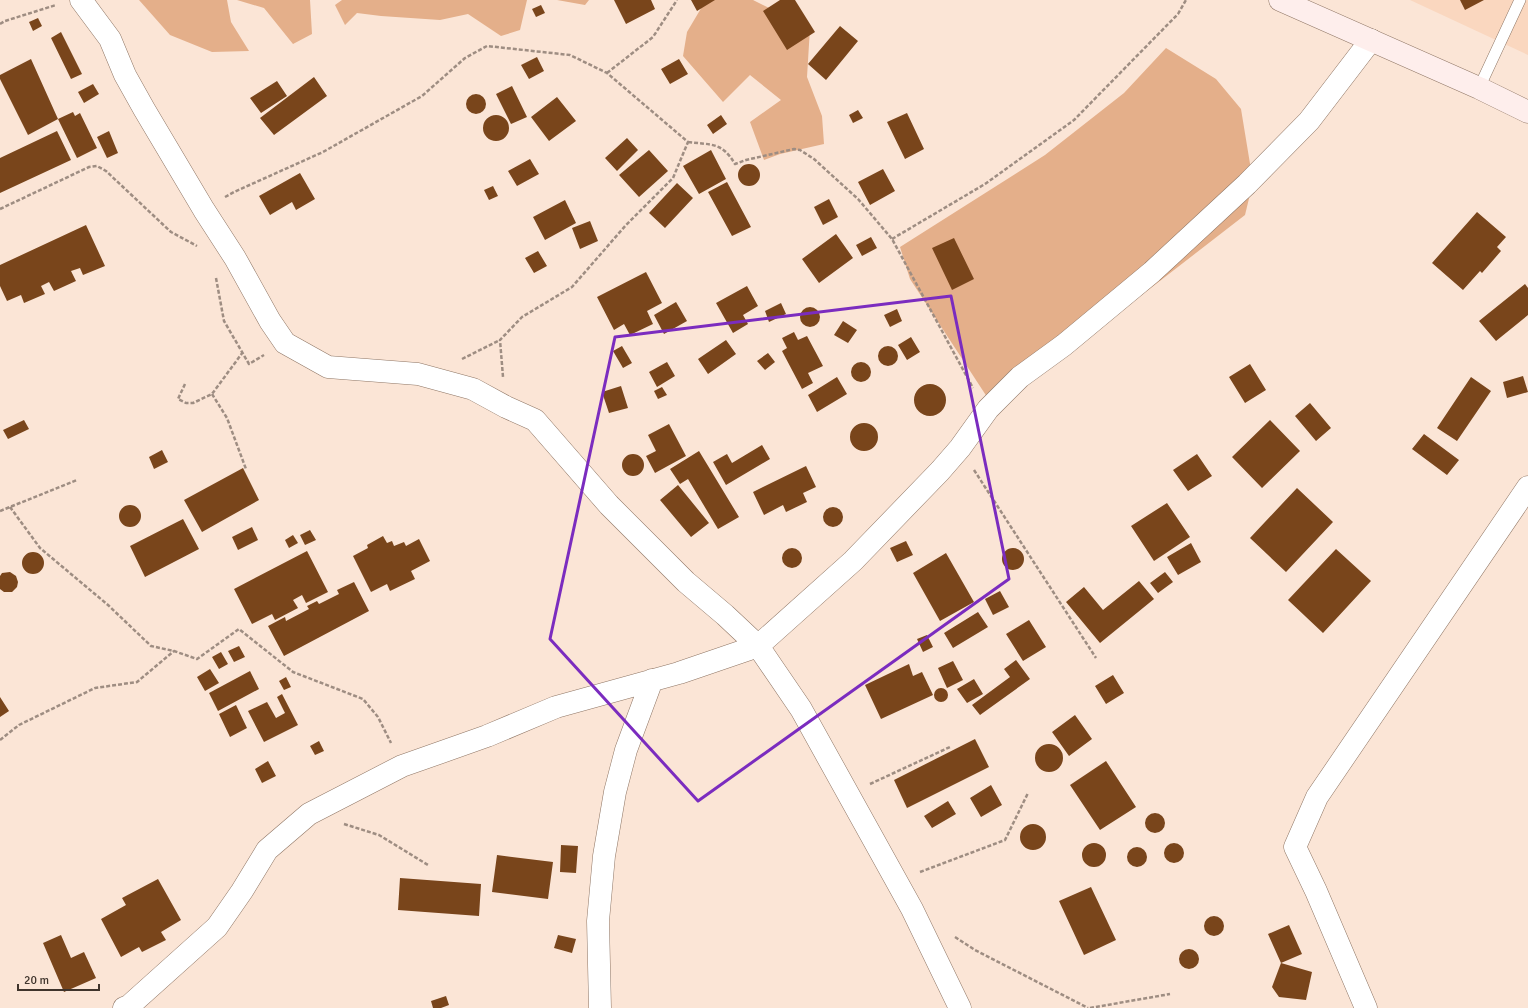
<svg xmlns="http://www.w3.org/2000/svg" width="1528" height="1008" font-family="Signika,sans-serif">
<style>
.built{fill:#fad7bf}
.green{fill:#e4af8a}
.building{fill:#79451b}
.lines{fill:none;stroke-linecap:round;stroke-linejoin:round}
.lane-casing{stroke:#8f7665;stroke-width:12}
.street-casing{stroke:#8f7665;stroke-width:23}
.secondary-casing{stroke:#8f7665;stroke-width:23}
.path{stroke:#9e8d82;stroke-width:2.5;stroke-dasharray:4 2;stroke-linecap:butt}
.lane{stroke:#fff;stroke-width:11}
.street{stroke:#fff;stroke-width:22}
.secondary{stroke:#feeeec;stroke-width:22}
.marked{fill:none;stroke:#7b2cbf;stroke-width:3;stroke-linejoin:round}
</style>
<rect width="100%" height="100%" fill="#fbe5d6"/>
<path class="built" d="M1410,0H1528V55Z"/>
<path class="green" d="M139,0H227L231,22L249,51L212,52L170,35Z
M237,0H310L312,34L293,44L264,8Z
M342,0H527L520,30L501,36L468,14L440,20L381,16L357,13L345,25L335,5Z
M557,0H589L585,5Z
M706,0H753L810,28L807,77L822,116L824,144L780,154L764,160L750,122L781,100L750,75L723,102L683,56L687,32Z
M1166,48L1216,79L1241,109L1253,182L1245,215L1063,356L989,400L910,279L900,247L1045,155L1124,93Z"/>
<path class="building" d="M614,0H651L655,9L626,24Z
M691,0H715L697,11Z
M780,0H795L815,32L787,50L763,11Z
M1460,0H1484L1465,10Z
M541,5L545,13L536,17L532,9Z
M38,18L42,26L33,31L29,22Z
M840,26L858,41L826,80L808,64Z
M61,32L82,74L71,79L51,38Z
M537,57L544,71L529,79L521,65Z
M31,59L58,119L28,135L0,79V75Z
M679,59L688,74L670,84L661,69Z
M314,77L327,96L274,135L260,118Z
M277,81L287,96L261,113L250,98Z
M93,84L99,94L84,103L78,92Z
M512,86L527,117L511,124L496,94Z
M466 104a10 10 0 1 1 20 0a10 10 0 1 1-20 0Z
M557,97L576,121L549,141L531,117Z
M858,110L863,118L853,123L849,115Z
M73,112L75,116L80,113L97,148L77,158L58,119Z
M907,113L924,149L905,159L887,122Z
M483 128a13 13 0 1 1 26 0a13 13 0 1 1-26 0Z
M721,115L727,124L713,134L707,125Z
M57,131L71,160L0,193V158Z
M109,131L118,153L107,158L97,137Z
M627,138L638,150L617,171L605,158Z
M649,150L668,171L639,197L619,175Z
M711,150L726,179L699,194L683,166Z
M530,159L539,174L517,186L508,171Z
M738 175a11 11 0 1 1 22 0a11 11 0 1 1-22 0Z
M883,169L895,191L870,205L858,182Z
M300,173L315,199L296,210L292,202L270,215L259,196Z
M727,182L751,227L732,236L708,192Z
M677,183L693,198L665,228L649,213Z
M493,186L498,196L489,200L484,190Z
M829,199L838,217L823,225L814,207Z
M565,200L576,223L545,240L533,217Z
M1477,212L1506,237L1497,247L1501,251L1482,273L1480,271L1463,290L1432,263Z
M590,221L598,241L580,249L572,228Z
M86,225L105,266L83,275L80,268L71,271L76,281L54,291L49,282L41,286L45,294L24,303L21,295L7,301L0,286V265Z
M836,234L853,258L819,283L802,259Z
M871,237L877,248L862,256L856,245Z
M954,238L974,279L952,290L932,248Z
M538,251L547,266L534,273L525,258Z
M646,272L662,303L647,311L653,324L630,335L624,324L614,330L597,297Z
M1525,284L1528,288V315L1496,341L1479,321Z
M747,286L758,306L743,315L748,324L733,333L716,303Z
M676,302L687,321L664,334L654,315Z
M781,303L786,314L769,322L765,311Z
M800 317a10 10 0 1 1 20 0a10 10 0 1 1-20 0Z
M897,309L902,321L890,327L884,315Z
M843,321L857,330L848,343L834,335Z
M794,332L798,340L807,336L823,366L808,373L813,383L802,389L782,351L787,348L782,338Z
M911,337L920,352L907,360L898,345Z
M726,340L736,354L708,374L698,359Z
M878 356a10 10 0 1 1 20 0a10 10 0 1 1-20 0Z
M622,346L632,363L623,368L613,351Z
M768,353L775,362L765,370L757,361Z
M851 372a10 10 0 1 1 20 0a10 10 0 1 1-20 0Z
M667,362L675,376L657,387L649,372Z
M1250,364L1266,390L1245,403L1229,377Z
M1523,376L1528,392L1507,398L1503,382Z
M837,377L847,394L817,412L808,395Z
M1471,377L1491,391L1457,441L1437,428Z
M914 400a16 16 0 1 1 32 0a16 16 0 1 1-32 0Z
M621,386L628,408L609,413L602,392Z
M662,387L667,395L658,399L654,391Z
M1310,403L1331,428L1316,441L1295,416Z
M24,420L29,429L8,439L3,430Z
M1270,420L1300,451L1262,488L1232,457Z
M850 437a14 14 0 1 1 28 0a14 14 0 1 1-28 0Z
M669,424L686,456L655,473L646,456L656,451L648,435Z
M1424,434L1459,460L1447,475L1412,449Z
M762,445L770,459L726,485L713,462L727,454L732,463Z
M162,450L168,462L154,469L149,457Z
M699,451L739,517L718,529L688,479L680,484L670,469Z
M622 465a11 11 0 1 1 22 0a11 11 0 1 1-22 0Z
M1197,454L1212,476L1188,491L1173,470Z
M806,466L816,487L803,493L807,502L786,512L783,505L764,515L753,492Z
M243,468L259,500L202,532L184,500Z
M678,485L709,523L691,537L660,500Z
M1297,488L1333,522L1286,572L1250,538Z
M1167,503L1190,537L1154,561L1131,526Z
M119 516a11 11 0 1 1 22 0a11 11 0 1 1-22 0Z
M823 517a10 10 0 1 1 20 0a10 10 0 1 1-20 0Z
M183,519L199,549L145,577L130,546Z
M252,527L258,540L238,550L232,537Z
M310,530L316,540L305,545L300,535Z
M293,535L298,543L289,548L285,540Z
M383,536L387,543L392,541L394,546L404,542L406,546L419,539L430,561L411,571L415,579L390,591L387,584L371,592L353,556L368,548L367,545Z
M906,541L913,555L897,562L890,548Z
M1191,543L1201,562L1178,575L1167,557Z
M782 558a10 10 0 1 1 20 0a10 10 0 1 1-20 0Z
M1002 559a11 11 0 1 1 22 0a11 11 0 1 1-22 0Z
M1336,549L1371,581L1323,633L1288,600Z
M307,551L328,592L306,603L302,595L293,600L298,608L275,620L272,614L252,624L234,589Z
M22 563a11 11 0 1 1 22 0a11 11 0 1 1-22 0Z
M946,553L974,602L940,621L913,573Z
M10,572L16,576L18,582L17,587L12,592H4L0,589V576L2,573Z
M1165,572L1173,582L1158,593L1150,583Z
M1139,581L1154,599L1100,643L1066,602L1084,587L1103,610Z
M354,582L369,611L284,656L268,626L285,617L286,621L309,609L307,606L317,601L319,604L339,594L337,590Z
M1000,591L1009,607L993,615L985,599Z
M978,612L988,627L953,648L944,633Z
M1029,620L1046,647L1023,661L1006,634Z
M927,635L933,647L923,652L917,639Z
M239,646L245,657L234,662L228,651Z
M221,652L228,664L219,669L212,657Z
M1016,660L1030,679L980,715L972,705L1010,677L1004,669Z
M953,661L963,680L947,688L938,668Z
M909,664L913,676L922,672L933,695L881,719L865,685Z
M210,669L219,683L205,691L197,677Z
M250,671L259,689L218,711L209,693Z
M1113,675L1124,693L1106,704L1095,686Z
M286,677L291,687L284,690L279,681Z
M974,679L983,694L967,703L957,689Z
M934 695a7 7 0 1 1 14 0a7 7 0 1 1-14 0Z
M282,694L298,725L264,742L248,711L267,702L276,718L285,713L277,697Z
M0,697L9,711L0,717Z
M236,705L247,728L230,737L219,714Z
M1075,715L1092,739L1069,756L1052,732Z
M975,739L989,767L907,808L894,780Z
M319,741L324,751L315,755L310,746Z
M1035 758a14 14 0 1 1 28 0a14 14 0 1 1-28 0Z
M268,761L276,776L262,783L255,769Z
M1106,761L1136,807L1100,830L1070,785Z
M991,785L1002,805L981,817L970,798Z
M948,801L956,814L932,828L924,816Z
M1145 823a10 10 0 1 1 20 0a10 10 0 1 1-20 0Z
M1020 837a13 13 0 1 1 26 0a13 13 0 1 1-26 0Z
M1082 855a12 12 0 1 1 24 0a12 12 0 1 1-24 0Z
M1164 853a10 10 0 1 1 20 0a10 10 0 1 1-20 0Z
M561,845L578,846L576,873L560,872Z
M1127 857a10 10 0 1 1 20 0a10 10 0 1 1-20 0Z
M497,855L553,862L548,899L492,892Z
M400,878L481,884L479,916L398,910Z
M158,879L181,920L161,932L166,940L142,952L139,947L121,957L101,919L126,905L122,898Z
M1091,887L1116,940L1084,955L1059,901Z
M1204 926a10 10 0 1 1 20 0a10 10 0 1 1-20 0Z
M1289,925L1302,954L1281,963L1268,934Z
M61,935L71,958L84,952L96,978L64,992L43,943Z
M558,935L576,939L572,953L554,948Z
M1179 959a10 10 0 1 1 20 0a10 10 0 1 1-20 0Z
M1281,963L1312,972L1306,1000L1279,997L1272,987Z
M446,996L449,1005L441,1008H433L431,1001Z"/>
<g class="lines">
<g class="lane-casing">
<path id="lane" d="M1479,88L1520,0"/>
</g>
<g class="street-casing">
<path id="street" d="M81,0L110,39L125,75L144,109L204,210L235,258L270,321L285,343L328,367L418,374L473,389L506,407L535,420L609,505L686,582L725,615L758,646L801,709L912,909L960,1008
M124,1008L129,1006L217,927L242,891L267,850L309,814L402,766L487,736L556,707L679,673L758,646L853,561L940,471L960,448L988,409L1020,377L1064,345L1152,272L1247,184L1309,121L1371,40
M600,1008L598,921L604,856L615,792L626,750L652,680
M1366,1008L1316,891L1295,847L1317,797L1528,487"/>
</g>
<g class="secondary-casing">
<path id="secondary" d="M1280,0L1479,88L1528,112"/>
</g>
<path class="path" d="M0,24L5,21L56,5
M607,73L653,37L677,0
M688,142C712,145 722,142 735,164L746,160L794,149L800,150L814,159L858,199L892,239L973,388
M225,197L234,192L323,152L422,96L465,58L487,46L570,55L607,73L688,142L673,178L626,225L572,287L522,317L500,340L503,377
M0,209L89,167L97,166L106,171L171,232L197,246
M892,239L985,184L1074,120L1178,14L1186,0
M216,278L224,321L249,364L264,355
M462,359L500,340
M185,384L178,399L186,403H193L212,394L243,352
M212,394L227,418L246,469
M974,470L1096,658
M10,507L40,548L108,605L151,646L174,651L197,659L239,629L293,672L363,699L378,717L391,743
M0,511L77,480
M0,740L19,725L95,688L137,682L174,651
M870,784L950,747
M344,824L379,835L428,865
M920,872L1005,840L1028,793
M955,937L975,950L1088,1008
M1090,1008L1170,994"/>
<use href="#lane" class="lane"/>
<use href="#street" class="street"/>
<use href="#secondary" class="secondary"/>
</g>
<path class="marked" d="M951,296L1009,579L698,801L550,639L615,337Z"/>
<path d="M18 984v6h81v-6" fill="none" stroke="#3f342c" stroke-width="2"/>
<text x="24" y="984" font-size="12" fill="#3f342c" stroke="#fbe5d6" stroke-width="3" paint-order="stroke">20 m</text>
</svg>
